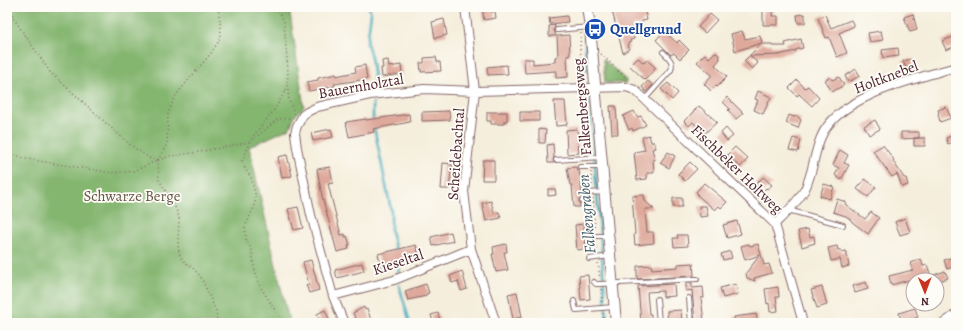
<svg xmlns="http://www.w3.org/2000/svg" width="963" height="330" font-family="Alegreya,serif">
<style>
.forest{fill:#84b670;stroke:#676a4e}
.lines{fill:none;stroke-linecap:round;stroke-linejoin:round}
.stream{stroke:#3eabbd;stroke-width:2.5}
.building{fill:#dea89a}
.service-casing{stroke:#866769;stroke-width:6}
.minor-casing{stroke:#866769;stroke-width:10}
.tertiary-casing{stroke:#866769;stroke-width:12}
.path{stroke:#866769;stroke-width:1.5;stroke-dasharray:1 3;stroke-linecap:butt}
.service{stroke:#fff;stroke-width:4}
.minor{stroke:#fff;stroke-width:8}
.tertiary{stroke:#fff;stroke-width:10}
.labels{text-anchor:middle;dominant-baseline:central;stroke-width:3.5;stroke-linejoin:round;paint-order:stroke}
.transit-label{font-size:15px;font-weight:bold;fill:#164399;stroke:#fdfcf7;text-anchor:start}
.street-label{font-size:15px;fill:#4a1f2b;stroke:#fdfcf7}
.park-label{font-size:15px;fill:#665545;stroke:#fdfcf7}
.water-label{font-size:16px;font-style:italic;fill:#455e6d;stroke:#fdfcf7}
</style>
<rect width="100%" height="100%" fill="#fdfcf7"/>
<filter id="ink" filterUnits="userSpaceOnUse"><feTurbulence type="fractalNoise" baseFrequency=".025" numOctaves="2"/><feDisplacementMap in="SourceGraphic" scale="8" xChannelSelector="R" yChannelSelector="G"/><feConvolveMatrix kernelMatrix="1 2 1 2 8 2 1 2 1" color-interpolation-filters="sRGB"/></filter>
<filter id="wash" filterUnits="userSpaceOnUse"><feTurbulence type="fractalNoise" baseFrequency=".012" numOctaves="4" result="noise"/><feDisplacementMap in="SourceGraphic" scale="16" xChannelSelector="R" yChannelSelector="G"/><feGaussianBlur stdDeviation="0.9" result="paint"/><feColorMatrix in="noise" values="0 0 0 0 0 0 0 0 0 0 0 0 0 0 0 0 0 1.4 0 .05"/><feComposite in="paint" operator="in"/></filter>
<g filter="url(#wash)">
<rect width="100%" height="100%" fill="#f5eedc"/>
<path class="forest" d="M7,7H289L304,107L294,117L290,128L249,147L285,305L290,323H7Z
M603,59L626,80V83H607L605,82Z"/>
<g class="lines">
<path class="stream" d="M369,7L371,13L367,43L371,57L375,87
M585,38L587,71
M590,102L607,323
M373,103V122
M374,127L391,210V230L396,252
M397,259L399,272
M399,285L410,323"/>
</g>
<g id="blocks">
<path class="building" d="M482,7H490L491,12L495,11L496,18L484,20Z
M611,7H623L624,9H625L635,7H656V9L645,12L647,20L642,21V24L632,26L634,39L630,40L631,42L628,43L629,49L623,53Z
M763,7H773L772,16H778V25H763Z
M710,14L717,20L705,33L698,27Z
M805,14V23H798L797,15Z
M913,14L917,30L910,32L904,17Z
M825,15L831,28L851,20L854,26L839,33L847,53L837,57L829,37L826,38L818,18Z
M567,16L568,22L550,24L549,18Z
M444,19L447,35L435,38L432,22Z
M555,25L554,30L556,36H549V26Z
M664,31L677,43L679,40L689,50L680,59L674,53L671,55L656,40Z
M742,31L745,39L760,36L762,43L735,51L731,34Z
M881,31L883,40L870,42L868,33Z
M569,35L570,55L567,56L568,77L556,78V71L525,73L524,59H533V64L555,62V57L558,56L557,36Z
M956,36V46L946,50L942,41Z
M801,39L803,48L795,50L796,51L778,55L750,56L758,63L752,69L744,61L761,44H772V46H786L785,43Z
M898,48L899,56L883,58L882,50Z
M715,52L719,55L720,59L715,65L727,77L717,87L716,86L711,91L704,84L712,75L697,62L705,54L709,58Z
M436,57L437,62H440L441,71L421,72L420,63H424V58Z
M638,58L644,63L647,60L656,68L645,80L630,66Z
M911,59L913,65L906,68L903,61Z
M388,60L389,67L401,65L402,74L382,77L381,68H383L382,61Z
M365,65L367,79L334,84L335,86L309,91L307,82L318,80V78L336,74V76L356,72L355,67Z
M507,65L508,74L488,75L487,67Z
M856,69L860,76L848,82L845,76Z
M830,77L832,80L839,77L844,85L832,92L825,80Z
M797,80L805,88L808,86L819,98L812,106L799,94L797,96L789,88Z
M648,81L653,85L646,92L642,87Z
M668,83L678,93L672,100L661,89Z
M758,91L771,97L763,114L754,110L758,100L755,99Z
M727,97L743,113L736,119L728,110L730,109L723,102Z
M554,101H565L567,125L556,126Z
M610,106H616L618,134H612Z
M699,106L717,122L704,134L693,122L689,126L684,121Z
M946,107L951,118L940,122L938,114L939,113L938,110Z
M449,111L450,120L422,121V112Z
M634,111L637,117L641,116L646,125L633,131L632,128L629,130L623,116Z
M487,112H507V121H504V124H491V121H487Z
M520,112H539V121H520Z
M409,114L410,122L373,129L374,132L349,137L346,122L366,119V120Z
M789,115L794,117L797,116L801,120L798,128L786,123Z
M875,120L880,129L869,135L864,126Z
M726,128L733,136L727,141L721,133Z
M331,129L333,137L313,141L311,133Z
M539,129L546,130L545,143H539Z
M577,129L579,153L567,154L566,130Z
M901,132H919V138L901,139Z
M956,134V141L948,144L946,138Z
M649,135L651,142H654L656,148L652,149L655,160L653,159L654,173H647V179L637,180L634,152L645,150L642,137Z
M793,138L801,140L798,152L789,150Z
M914,138H925V146H914Z
M553,144L554,157L553,160L554,163H548L547,145Z
M883,145L894,160L893,161L904,178H906L908,185L902,187L897,174L892,177L873,151Z
M735,147L748,159L740,167L727,155Z
M840,150L848,155L844,163L849,165L841,180L835,175L839,168L833,165Z
M668,152L675,156L669,168L660,163Z
M287,155L292,176L282,178L278,157Z
M483,160H494V180H482Z
M690,162L697,169L685,181L678,174Z
M443,163L452,164L449,189H441Z
M330,167L333,183L328,184L337,220L341,235L345,234V237L347,236L350,245L348,246L349,249L337,252L322,196L317,169Z
M576,167L577,171L579,170L582,195L579,200L580,207H574L572,185H570L567,168Z
M763,177L772,185L767,189L766,188L763,191L756,184Z
M865,179L876,187L868,197L857,189Z
M704,183L727,202L721,208L719,206L715,210L697,195L698,194L696,192Z
M824,184L834,187L830,199L820,196Z
M548,189H555L556,195L548,196Z
M644,195L645,201L654,209H645L647,232H653L654,243L635,245L634,234H635L632,196Z
M673,198H682V207H673Z
M837,199L846,202L845,204L865,219L871,212L879,218L868,234L852,222V221L846,216L833,212Z
M491,201L494,213L499,212L501,218L486,221L482,203Z
M699,206H706L708,216L700,217Z
M298,207L303,228L294,230L288,209Z
M905,218L910,232L900,235L895,222Z
M737,221L741,234L727,238L723,225Z
M584,224L586,249L577,250L575,225Z
M808,229L810,237L814,236L815,243L802,247L798,231Z
M451,232L453,241L433,246L431,237Z
M677,235H687L688,246L674,247L673,238H678Z
M506,244L507,252H504L508,270L496,272L492,254H494L493,247Z
M749,244L750,246L758,244L764,265L769,264L772,273L754,278L755,281L747,278L746,273L760,255L745,260L741,246Z
M416,245L419,256L381,266L378,254Z
M837,246L838,250H841L842,252L846,251L849,266L842,268L840,259L831,261L828,248Z
M730,251L732,258L723,260L721,254Z
M956,256V266L947,269L944,260Z
M921,259L923,266L927,265L931,276L945,271L948,278L942,280H909L891,285L889,276L913,270L911,263Z
M311,260L319,290L309,293L306,285H309L303,262Z
M362,263L364,271L337,278L335,270Z
M693,263L694,276L637,279V266L651,265L652,269L678,267V264Z
M462,271L467,289L461,291L458,281L452,283L450,276Z
M588,275L590,299L581,300L579,276Z
M866,282L868,289L855,293L853,286Z
M686,283H692V288L703,287L704,298H701L704,321H695L692,290L686,291Z
M426,284L429,293L426,294V296L408,300L405,291Z
M674,284L675,296L663,297V291L647,292L649,314H651V323H641L638,286Z
M736,284L738,294L723,298L720,288Z
M778,287L779,297H776L778,311L770,312L769,303L767,304L765,289Z
M822,287L827,305L817,308L811,290Z
M517,292L522,317L513,319L508,294Z
M364,307L365,310L367,309L369,314L372,323H358L353,313Z
M915,308L918,317L902,323L899,313Z
M325,310L331,323H321L317,314Z
M681,310L682,322L668,323L667,311Z
M438,313L440,320L433,322L431,315Z
M756,314L758,323H735L734,317Z"/>
</g>
</g>
<g filter="url(#ink)">
<use href="#blocks" fill-opacity="0" stroke="#866769" stroke-width="1"/>
<g class="lines">
<g class="service-casing">
<path id="service" d="M557,30L590,27
M645,99L671,70C674,62 669,58 663,52
M556,160L602,157
M580,167H603
M582,201L587,193L605,192
M788,210L843,225
M596,236H608
M589,259L610,256
M594,282L596,284H600L697,279
M689,298L691,323
M657,299L659,323
M574,301L576,310L614,307"/>
</g>
<g class="minor-casing">
<path id="minor" d="M465,7L475,91L464,191L471,249L496,323
M775,224C785,214 798,202 805,189C813,173 814,153 821,137C839,95 916,79 956,67
M333,296L394,280L471,249
M344,323L333,296L311,215L297,148L295,133L297,126L303,115L307,112L317,107L370,95L424,89L475,91L626,87L635,90L775,224L803,323
M944,323L956,314"/>
</g>
<g class="tertiary-casing">
<path id="tertiary" d="M587,7L590,27L616,323"/>
</g>
<path class="path" d="M10,7L14,19L50,72L128,143L149,158L158,160
M277,7L284,22L288,72L287,88L275,109L254,135L242,161L243,165L251,178L255,194V205L245,227L246,239L252,251L254,267L260,286L283,323
M581,33L580,46L583,81
M601,54L627,79
M288,90L289,101L295,115
M585,96L590,152
M7,152L27,159L112,173L134,171L158,160L170,156L193,153L250,142L278,119L292,118
M591,172L592,188
M593,198L595,230
M596,241L597,252
M598,263L600,279
M601,289L602,303
M603,313L604,323
M217,323L216,311L201,277L193,268L186,263L182,259L179,253L178,245L179,217L173,202L159,180L158,160L167,144L168,113L176,95L211,53L219,41L221,30L218,7"/>
<use href="#service" class="service"/>
<use href="#minor" class="minor"/>
<use href="#tertiary" class="tertiary"/>
</g>
</g>
<defs>
<g id="bus-disc" transform="scale(1.15)"><circle r="9.5" fill="#1a4fb4" stroke="#fdfcf7"/><path d="M-5-6H5V4H4V6H2V4H-2V6H-4V4H-5ZM-3.5-4V0h7V-4ZM-3.5 1.2v1.5H-2V1.2ZM2 1.2v1.5H3.5V1.2Z" fill="#fff"/></g>
</defs>
<g fill-rule="evenodd">
<use href="#bus-disc" x="595" y="29"/>
</g>
<g class="labels">
<g class="transit-label">
<text x="610" y="29">Quellgrund</text>
</g>
<g class="street-label">
<text transform="translate(886 77) rotate(-21)">Holtknebel</text>
<text transform="translate(361 86) rotate(-10)">Bauernholztal</text>
<text transform="translate(582 107) rotate(-95)">Falkenbergsweg</text>
<text transform="translate(456 154) rotate(-86)">Scheidebachtal</text>
<text transform="translate(737 169) rotate(44)">Fischbeker Holtweg</text>
<text transform="translate(398 262) rotate(-19)">Kieseltal</text>
</g>
<g class="park-label">
<text x="132" y="196">Schwarze Berge</text>
</g>
<g class="water-label">
<text transform="translate(587 214) rotate(-95)">Falkengraben</text>
</g>
</g>
<rect width="963" height="330" fill="none" stroke="#fdfcf7" stroke-width="24"/>
<g transform="translate(925 292) rotate(179)"><circle r="19" fill="#fdfcf7" stroke="#b5a4a5"/>
<path d="M0-3L7 15L0 10L-7 15Z" fill="#c8321e"/>
<text y="-6" font-size="11" font-weight="bold" text-anchor="middle" fill="#4a1f2b">N</text>
</g>
</svg>
